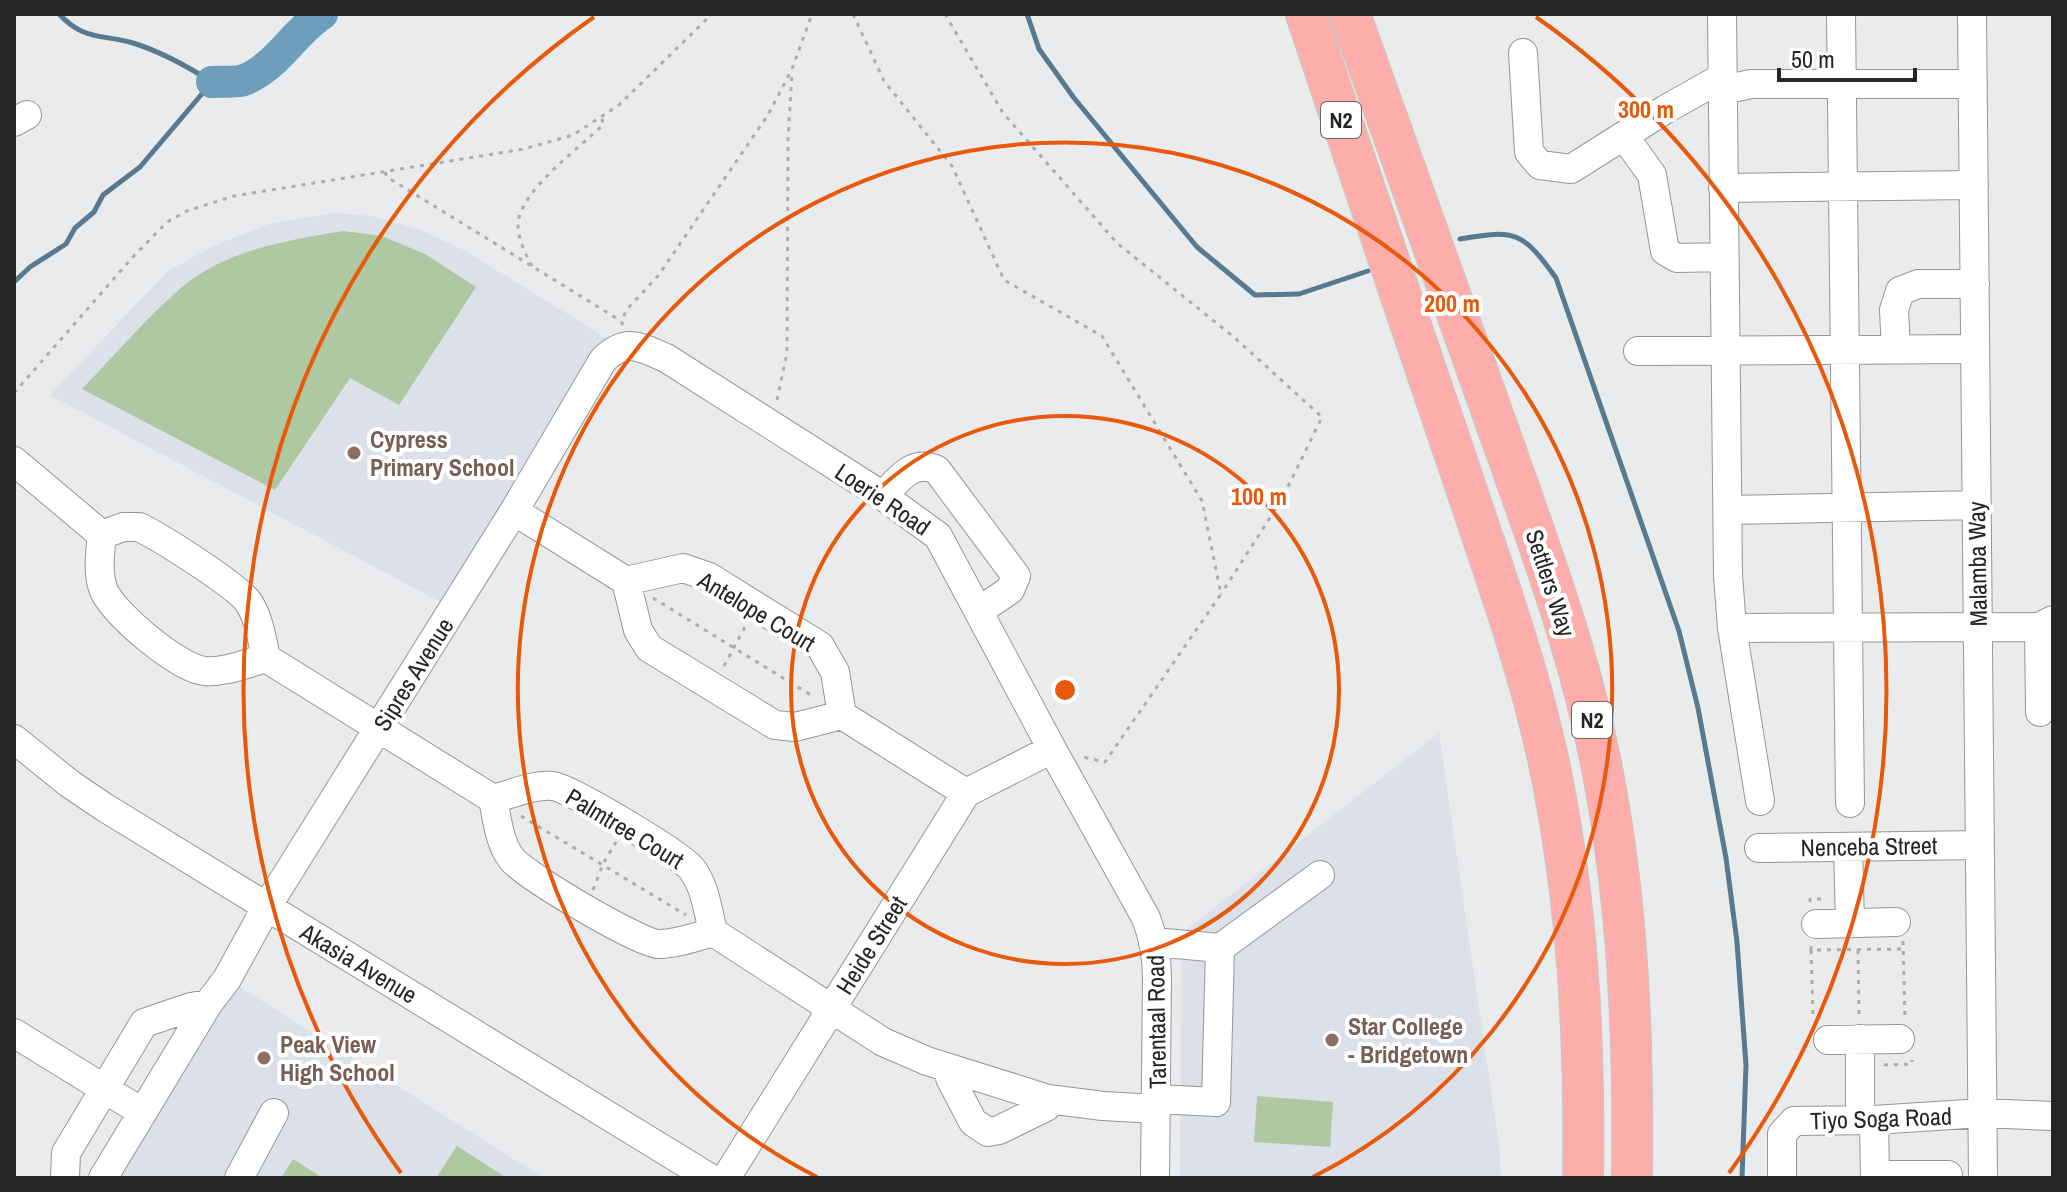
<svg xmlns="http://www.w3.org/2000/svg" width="2067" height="1192" font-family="'Archivo Narrow',sans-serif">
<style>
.built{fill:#dbe0e9}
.garden{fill:#aec8a2}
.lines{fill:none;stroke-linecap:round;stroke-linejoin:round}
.stream{stroke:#577a90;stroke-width:5}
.river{stroke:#6d9fbd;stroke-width:32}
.minor-casing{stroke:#959698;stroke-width:30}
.highway-casing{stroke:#c6c6c7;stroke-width:42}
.path{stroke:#acadae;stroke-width:3;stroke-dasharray:4 6;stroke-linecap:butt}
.minor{stroke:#fff;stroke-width:28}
.highway{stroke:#fdaeaa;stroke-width:40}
.ring{fill:none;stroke:#e8590c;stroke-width:4}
.education-dot{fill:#8d6e63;stroke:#fff;stroke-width:3}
.labels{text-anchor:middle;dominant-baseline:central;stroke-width:8;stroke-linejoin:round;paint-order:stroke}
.shield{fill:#fff;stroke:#666667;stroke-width:2}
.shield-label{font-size:22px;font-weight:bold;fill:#242526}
.education-label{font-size:24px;font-weight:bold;fill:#785e54;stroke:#fff;text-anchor:start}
.street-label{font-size:24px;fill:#242526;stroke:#fff}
.centre{fill:#e8590c;stroke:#fff;stroke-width:4}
.ring-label{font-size:24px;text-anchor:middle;font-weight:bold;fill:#e8590c;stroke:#fff;stroke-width:8;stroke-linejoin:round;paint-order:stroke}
</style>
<rect width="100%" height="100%" fill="#eaebed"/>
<path class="built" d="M334,213L372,216L418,229L464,250L621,347L454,609L50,395L167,272L213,246L269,224Z
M1439,733L1499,1146L1501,1178H1180L1182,933Z
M227,979L544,1178H103Z"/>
<path class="garden" d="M343,231L382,236L425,254L476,287L399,405L350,378L275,490L82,389C114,356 147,317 182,287C226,250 288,240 343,231Z
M1257,1096L1333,1102L1330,1147L1254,1142Z
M457,1146L507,1178H436Z
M293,1159L323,1178H281Z"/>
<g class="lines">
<path class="stream" d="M1027,14L1039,49L1074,98L1197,247L1255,295L1299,294L1368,271
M1460,239C1516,229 1523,232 1556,278L1679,631L1698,708L1726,858L1737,942L1746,1065L1742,1178
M14,282L30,267L66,244L75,228L94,212L103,195L140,167L212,82C187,66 162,52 133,43C102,34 84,41 59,14"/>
<path class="river" d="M212,82C222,81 236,83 244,80C277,67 294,32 322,14"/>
<g class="minor-casing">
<path id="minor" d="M1722,14L1728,575L1732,628L2039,627
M1841,14L1850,803
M1972,14L1983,1178
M1523,53L1529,152L1540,165L1571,169L1666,109L1723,77
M1723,90L1751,84H1973
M14,122L27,115
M1624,136L1652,175L1665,251L1677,258L1724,257
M1723,188L1974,185
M1896,349L1894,310L1900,291L1918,284H1975
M1638,351L1975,349
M14,461L102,535
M883,496C898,480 913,458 937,470L1016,576L1010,590L979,611
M1728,510L1977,505
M514,511L626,581L638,630L649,648L775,725L795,727L842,715L966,793
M102,535L123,527H139C160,537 238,586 249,603C259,619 262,639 266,658L493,799C497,818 499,842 511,858C522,874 640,944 659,944C676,944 696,937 713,932
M102,535C100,553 97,574 104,591C114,614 179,669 205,671C224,673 247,663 266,658
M626,581L683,568L709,577L820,646L835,672L842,715
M1732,628L1760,801
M2040,712L2039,627L2053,620
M14,739L70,784L104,807L710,1178
M493,799C512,794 534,784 553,786C572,789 678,853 691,868C705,885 708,911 713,932L883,1042L927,1061L1048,1099L1103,1106L1157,1109
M1848,847L1850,923
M1759,848L1980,845
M1816,924L1896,922
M1154,942L1220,948L1320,875
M14,1033L142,1112
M1860,1039V1120
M1828,1040L1900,1039
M953,1069L950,1078L973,1122L988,1132L999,1130L1046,1107L1048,1099
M1157,1099L1216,1102L1220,948
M1874,1120L1875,1178
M1875,1175H1948
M65,1178L66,1153L144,1023L191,1007L208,1004
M103,1178L208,1004L227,979L266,908L514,511L603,360C627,337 639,347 666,358L883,496L938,536L1052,749L1146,918C1154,939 1157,957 1157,978L1155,1178
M239,1178L274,1113
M726,1178L966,793L1052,749
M1782,1178V1134L1794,1121L1874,1120L1982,1113L2053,1116"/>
</g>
<g class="highway-casing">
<path id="highway" d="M1306,14C1356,166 1408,316 1459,467C1492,567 1529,666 1550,768C1578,904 1585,1040 1583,1178
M1350,14C1401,161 1455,307 1507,454C1537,539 1569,626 1590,714C1627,866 1634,1023 1632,1178"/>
</g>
<path class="path" d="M853,14L884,81L952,166L1004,280L1102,336L1202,501L1221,594L1105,762L1083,757
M945,14L1003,113L1117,243L1235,338L1322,417L1282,499L1221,594
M385,172L387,177L621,321
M532,266C525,253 518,239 518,224C520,191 579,148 603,125L602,118
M623,325L621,321L628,308L658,276L768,115L792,69L812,14
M14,393L132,258L167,222L187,211L234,196L524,149L573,135L619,105L712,14
M777,400L787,353L788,139L792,73
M653,598L814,697
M724,666L745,627
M521,816L686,915
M593,890L603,864L616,842
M1810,902V899H1827
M1903,941L1905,1018
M1811,946V950L1903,949
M1811,950L1813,1016H1822
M1858,950L1859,1015
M1884,1065L1912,1064V1060"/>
<use href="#minor" class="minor"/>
<use href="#highway" class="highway"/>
</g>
<g class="ring">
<circle cx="1065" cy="690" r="274"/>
<path d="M817 1177A547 547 0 1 1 1313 1177"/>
<path d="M401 1173A821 821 0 0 1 594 17M1536 17A821 821 0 0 1 1729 1173"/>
</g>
<g class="education-dot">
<circle cx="354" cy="453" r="8"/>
<circle cx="1332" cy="1040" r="8"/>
<circle cx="264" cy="1058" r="8"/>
</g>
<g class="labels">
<g class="shield">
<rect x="1321" y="102" width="40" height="36" rx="6"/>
<rect x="1572" y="702" width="40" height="36" rx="6"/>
</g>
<g class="shield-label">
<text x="1341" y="120">N2</text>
<text x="1592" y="720">N2</text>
</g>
<g class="education-label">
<text x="370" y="439">Cypress<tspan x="370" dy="28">Primary School</tspan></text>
<text x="1348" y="1026">Star College<tspan x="1348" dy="28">- Bridgetown</tspan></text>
<text x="280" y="1044">Peak View<tspan x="280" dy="28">High School</tspan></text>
</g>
<g class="street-label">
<text transform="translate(883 499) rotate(34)">Loerie Road</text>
<text transform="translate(1977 564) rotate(-91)">Malamba Way</text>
<text transform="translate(1551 583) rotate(72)">Settlers Way</text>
<text transform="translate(757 611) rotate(31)">Antelope Court</text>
<text transform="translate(413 674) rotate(-58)">Sipres Avenue</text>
<text transform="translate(625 828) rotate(31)">Palmtree Court</text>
<text transform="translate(1869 846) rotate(-1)">Nenceba Street</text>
<text transform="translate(871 945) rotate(-58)">Heide Street</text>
<text transform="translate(359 963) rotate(31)">Akasia Avenue</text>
<text transform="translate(1156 1022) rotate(-91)">Tarentaal Road</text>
<text transform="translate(1881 1118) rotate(-2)">Tiyo Soga Road</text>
</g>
</g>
<circle cx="1065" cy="690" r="12" class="centre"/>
<g class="ring-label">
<text x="1646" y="118">300 m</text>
<text x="1452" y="312">200 m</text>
<text x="1259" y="505">100 m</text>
</g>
<rect width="2067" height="1192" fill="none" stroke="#242526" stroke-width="32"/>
<path d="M1779 68v12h136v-12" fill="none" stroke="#242526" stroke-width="4"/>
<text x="1791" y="68" font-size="24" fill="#242526" stroke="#ffffff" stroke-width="6" paint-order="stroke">50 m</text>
</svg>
